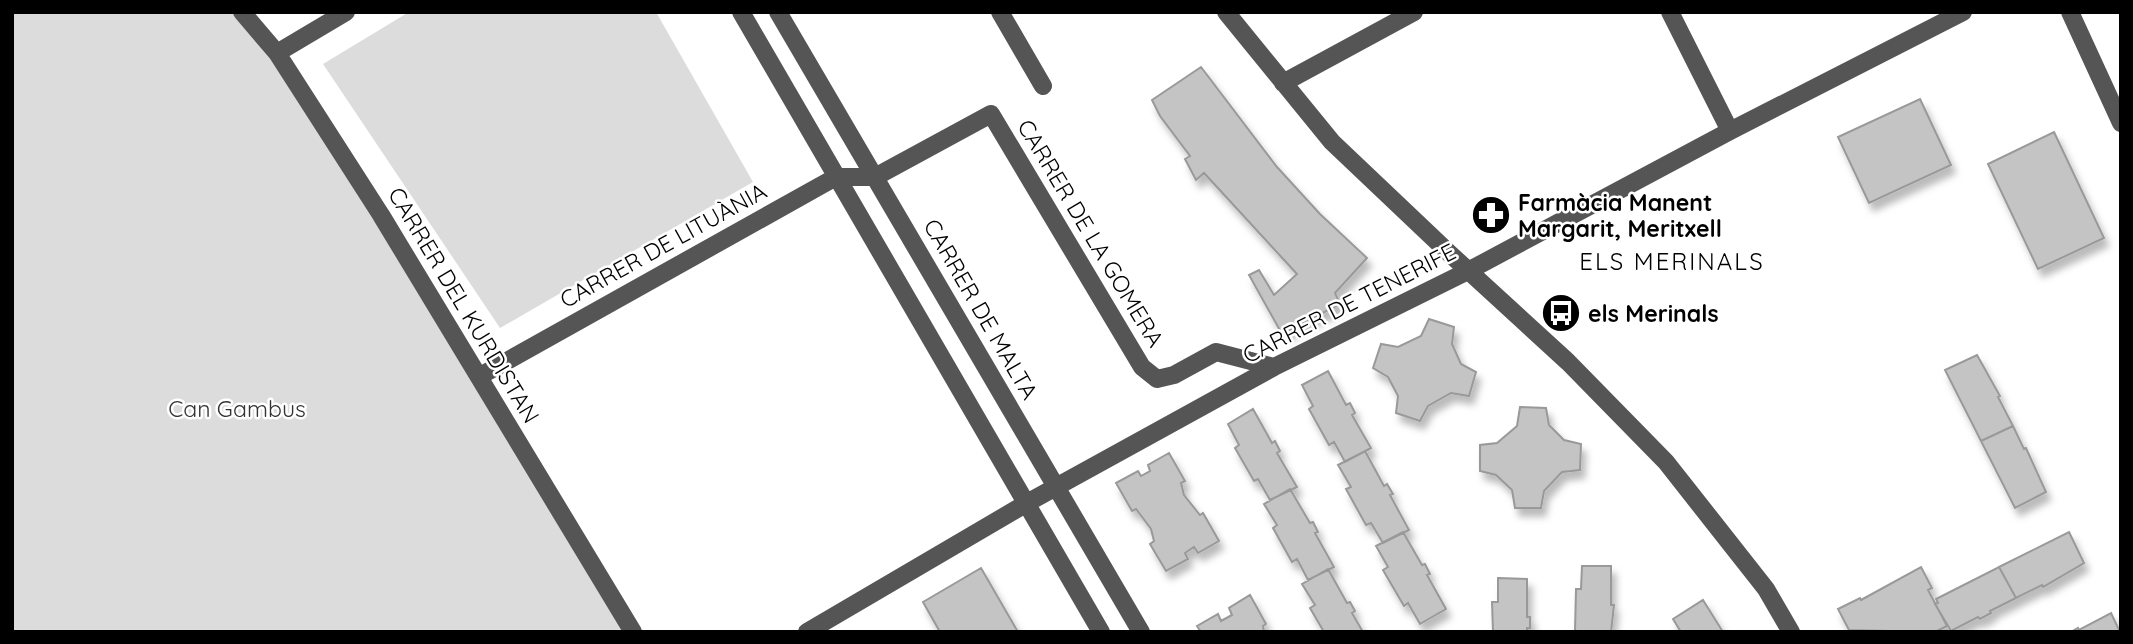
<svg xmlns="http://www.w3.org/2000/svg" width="2133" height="644" font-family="Quicksand,sans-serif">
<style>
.green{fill:#dcdcdc}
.building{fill:#c4c4c4;stroke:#999;stroke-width:2;filter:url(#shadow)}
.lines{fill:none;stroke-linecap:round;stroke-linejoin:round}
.minor{stroke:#555;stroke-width:18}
.labels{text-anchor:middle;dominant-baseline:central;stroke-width:5;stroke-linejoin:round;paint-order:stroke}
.poi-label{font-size:23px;font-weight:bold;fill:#000;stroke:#fff;text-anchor:start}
.street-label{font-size:23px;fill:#000;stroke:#fff}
.park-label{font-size:23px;fill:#333;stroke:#fff}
.neighbourhood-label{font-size:24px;letter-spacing:2px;fill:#000;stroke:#fff}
</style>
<defs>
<filter id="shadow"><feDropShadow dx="4.5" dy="8" stdDeviation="3.5" flood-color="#0004"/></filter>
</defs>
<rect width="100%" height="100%" fill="#fff"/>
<path class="green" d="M12,12H242L277,53L633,632H12Z
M409,12H656L753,182L500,328L323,64Z"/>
<path class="building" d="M1201,67L1277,167L1320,214L1367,258L1335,293L1340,304L1282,334L1249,275L1259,270L1274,295L1297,274L1204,173L1196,180L1185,159L1190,156L1160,116L1152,100Z
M1920,99L1951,165L1869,203L1838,137Z
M2054,132L2104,238L2038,269L1988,164Z
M1429,319L1454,327L1452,344L1461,364L1476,372L1469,396L1451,393L1428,406L1420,421L1396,413L1398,396L1388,377L1373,368L1381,344L1398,347L1421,336Z
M1977,355L2000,396L1998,397L2013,426L1981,441L1945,370Z
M1328,371L1346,405L1350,403L1355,413L1352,415L1371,448L1345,462L1334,442L1329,445L1309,409L1313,406L1302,385Z
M1520,407L1546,408L1549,425L1564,440L1581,444L1580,470L1562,472L1544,491L1541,508H1515L1512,490L1496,475L1480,471V445L1497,443L1517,426Z
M1253,409L1272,443L1275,441L1280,451L1277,453L1297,487L1270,500L1258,479L1254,481L1235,448L1239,445L1228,424Z
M2013,426L2024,449L2026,448L2046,492L2015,508L1981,441Z
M1365,451L1384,486L1387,484L1393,494L1390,495L1409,530L1383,543L1371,523L1366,525L1346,489L1351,487L1338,465Z
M1169,453L1185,481L1181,483L1184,495L1200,515L1203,513L1219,541L1198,553L1194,547L1185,553L1188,559L1166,571L1150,544L1154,541L1151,529L1136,509L1132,511L1116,483L1138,471L1141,476L1150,471L1148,465Z
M1290,489L1310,523L1313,522L1318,532L1315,533L1334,567L1308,580L1297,559L1292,562L1273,528L1277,525L1264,504Z
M1403,532L1422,565L1425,564L1430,574L1427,575L1446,609L1420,624L1408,603L1404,606L1383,570L1388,567L1376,546Z
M2069,532L2084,563L2043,587L2042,585L2016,598L1999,567Z
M1582,566H1611V605H1614L1611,632L1575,631L1576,589H1581Z
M1921,567L1932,588L1928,590L1947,626L1935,632L1849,630L1838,609L1860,598L1861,600Z
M1999,567L2016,598L1990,611L1991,613L1980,619L1978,617L1951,631L1935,604L1938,603L1936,599Z
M981,568L1018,632H940L923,602Z
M1328,569L1347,603L1350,602L1355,611L1352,613L1363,632H1324L1310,608L1315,605L1302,584Z
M1498,578L1527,579V617H1530V628H1527V632H1493L1492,602H1498Z
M1250,595L1266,624L1263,626L1264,632H1201L1197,626L1218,614L1221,621L1232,615L1229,608Z
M1703,600L1723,632H1681L1673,619Z
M2111,613L2120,632H2071L2078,628L2079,630Z"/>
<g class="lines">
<path class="minor" d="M242,12L277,53L381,215L633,632
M741,12L1101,632
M778,12L1141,632
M1000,12L1043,86
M1226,12L1332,142L1449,253L1568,362L1666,462L1766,589L1791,632
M1670,12L1730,131
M2070,12L2121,123
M277,53L346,12
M1283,83L1414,12
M480,376L836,177H875L991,114L1142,367L1157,379L1174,375L1216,352L1274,367
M807,632L1027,503L1274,367L1468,271L1730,131L1963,12"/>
</g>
<defs>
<g id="pharmacy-disc" transform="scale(2.0125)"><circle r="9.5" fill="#000" stroke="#fff"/><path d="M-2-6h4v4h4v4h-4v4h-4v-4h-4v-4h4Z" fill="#fff"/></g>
<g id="bus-disc" transform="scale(2.0125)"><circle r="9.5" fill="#000" stroke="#fff"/><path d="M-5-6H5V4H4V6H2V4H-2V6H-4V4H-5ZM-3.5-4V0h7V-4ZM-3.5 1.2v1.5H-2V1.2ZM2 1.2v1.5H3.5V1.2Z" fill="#fff"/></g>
</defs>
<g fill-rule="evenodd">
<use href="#pharmacy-disc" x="1491" y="215"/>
<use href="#bus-disc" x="1561" y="313"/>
</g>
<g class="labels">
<g class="poi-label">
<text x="1518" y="202">Farmàcia Manent<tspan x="1518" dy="26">Margarit, Meritxell</tspan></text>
<text x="1588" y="313">els Merinals</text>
</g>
<g class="street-label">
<text transform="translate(1091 233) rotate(59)">CARRER DE LA GOMERA</text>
<text transform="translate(663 245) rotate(-29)">CARRER DE LITUÀNIA</text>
<text transform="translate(1349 303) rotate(-27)">CARRER DE TENERIFE</text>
<text transform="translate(464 305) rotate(59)">CARRER DEL KURDISTAN</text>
<text transform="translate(981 309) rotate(60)">CARRER DE MALTA</text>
</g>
<g class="park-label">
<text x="237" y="408">Can Gambus</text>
</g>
<g class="neighbourhood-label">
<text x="1672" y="261">ELS MERINALS</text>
</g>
</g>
<rect width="2133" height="644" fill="none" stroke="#000000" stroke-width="28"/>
</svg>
